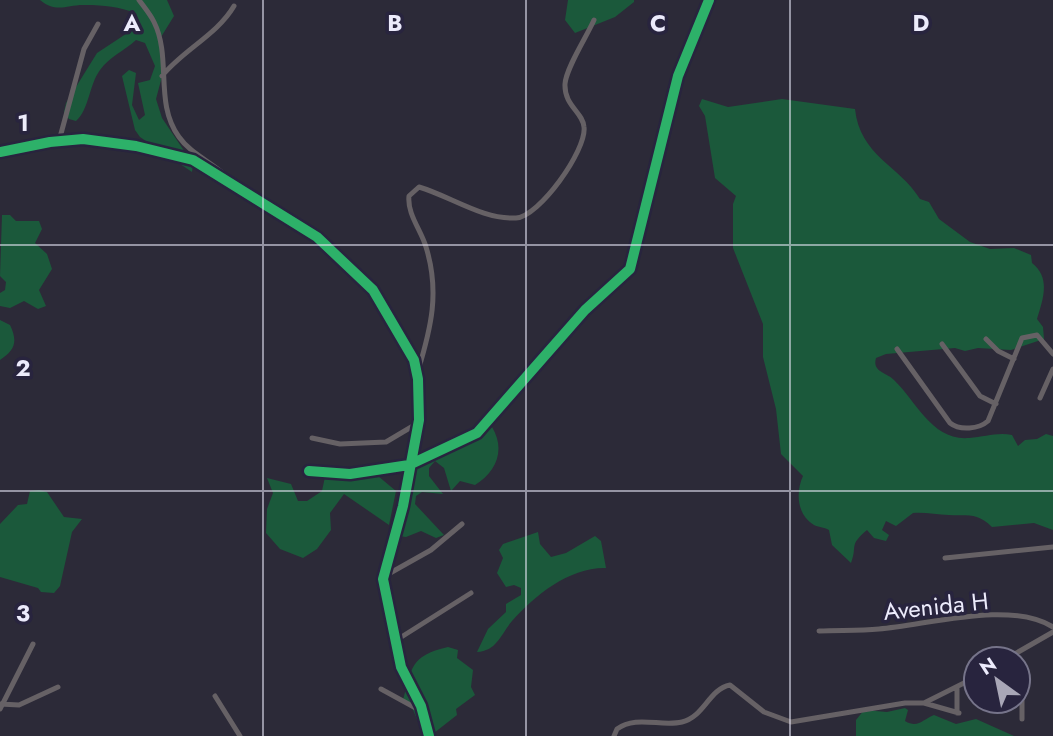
<svg xmlns="http://www.w3.org/2000/svg" width="1053" height="736" font-family="Jost,sans-serif">
<style>
.green{fill:#1b593b}
.lines{fill:none;stroke-linecap:round;stroke-linejoin:round}
.street{stroke:#666165;stroke-width:5}
.cycleway-casing{stroke:#28243e;stroke-width:15}
.cycleway{stroke:#2db169;stroke-width:10}
.grid{fill:none;stroke:#ecebfc;stroke-width:2;stroke-opacity:0.55}
.labels{text-anchor:middle;dominant-baseline:central;stroke-width:7;stroke-linejoin:round;paint-order:stroke}
.street-label{font-size:24px;fill:#ecebfc;stroke:#28243e}
.grid-label{font-size:23px;text-anchor:middle;font-weight:bold;fill:#ecebfc;stroke:#28243e;stroke-width:7;stroke-linejoin:round;paint-order:stroke}
</style>
<rect width="100%" height="100%" fill="#2c2a38"/>
<path class="green" d="M40,0H167L174,16L161,37L164,69L156,99L162,118L193,164L192,172L140,137L135,130L122,76L129,70L136,73L132,105L139,120L145,115L138,83L150,80L155,66L145,43L136,40C124,51 109,57 100,70C89,85 89,110 76,121L69,119L64,112L66,103L97,53L135,28L139,21L136,13C119,7 104,5 86,5C67,4 57,14 40,0Z
M568,0H634V2L615,17L575,33L565,20Z
M702,99L728,107L782,99L855,109C860,156 899,165 920,199L929,202L939,219L970,242L990,249L1014,248L1031,255L1032,263C1051,278 1043,299 1037,319L1043,327L1044,339L1011,350L978,348L965,351L955,348L886,354L876,358C872,372 886,372 894,380C917,402 932,441 969,438C985,437 997,432 1012,435L1018,446L1025,440L1037,439L1046,434L1053,436V530L1034,523L992,527C977,512 968,516 949,515C937,515 925,512 913,513L896,526L886,521L882,530L889,535L886,541L874,538L867,530C848,546 858,545 851,563L832,545L829,530C824,527 818,527 814,525C796,514 796,491 803,476L781,454L776,409L763,357V324L733,248V204L736,196L715,178L705,116L699,106Z
M2,215H10L16,221H39L42,229L35,243L47,254L52,269L39,290L46,306L38,309L24,301L10,308L0,306V293L5,290L6,282L0,276Z
M0,320L10,325C18,342 15,350 0,360Z
M492,427C506,450 496,472 475,485L460,481L451,491L444,468L435,461L429,468V476L443,494L422,492L416,496L415,504L444,535L436,538L421,531L406,537L399,536L395,524L410,454C425,462 475,435 492,427Z
M334,467L378,476L396,491L389,525L344,494L330,513L331,530L317,549L303,558L280,549L266,533L267,509L273,493L267,478L291,484L298,501H307L322,491L326,472Z
M39,490L47,492L64,517L82,519L72,532L60,586L54,593L41,592L38,588L0,577V524L18,505L27,504L30,491Z
M538,532L540,544L551,557L566,553L595,536L601,541L606,568C570,567 535,595 512,621C501,634 497,651 477,652L488,629L506,612V604L521,595V588L514,585L506,587L497,573L503,558L499,550L503,544Z
M448,647L458,650L457,658L473,670L471,687L475,695L456,709L457,715L434,733L435,736H424L411,705L403,700C412,669 409,656 448,647Z
M905,708L908,710L905,721C918,729 923,719 934,715L956,724L976,719L1014,736H856V720L864,710L887,712Z"/>
<g class="lines">
<path class="street" d="M139,0C144,7 150,14 154,22C172,58 154,103 179,137C190,153 211,162 225,175
M162,76C183,50 217,35 234,6
M59,141L84,49L98,24
M0,152L50,142L83,139L136,146L193,160L317,237L373,290L414,360L418,379L419,420L403,506L383,579L401,667L421,706L429,736
M986,339L998,351L1014,359
M942,344L980,396L996,404
M897,349L950,423C960,431 979,429 988,421L1022,338L1037,335L1053,354
M418,371C431,328 440,292 426,247C421,230 407,214 409,196L419,187C450,196 483,220 516,218C539,217 587,150 584,127C583,112 564,106 565,84C566,68 587,36 594,20
M1040,398L1053,369
M312,438L340,444L386,442L418,423
M309,471L350,474L409,465L477,433L585,310L630,269L678,76L709,0
M945,558L1053,547
M383,577L431,550L462,524
M819,631C839,630 859,631 879,629C928,625 1009,600 1053,627
M395,641L471,593
M1006,659L1053,632
M1018,683L1022,687V719
M381,689L423,712
M215,696L240,736
M924,703L976,677
M0,704L19,705L58,687
M0,709L33,644
M957,713V687
M614,736L617,729C636,715 661,727 682,722C704,717 709,689 730,685L764,712L791,722L905,703H924L959,713"/>
<g class="cycleway-casing">
<path id="cycleway" d="M0,152L50,142L83,139L136,146L193,160L317,237L373,290L414,360L418,379L419,420L403,506L383,579L401,667L421,706L429,736
M309,471L350,474L409,465L477,433L585,310L630,269L678,76L709,0"/>
</g>
<use href="#cycleway" class="cycleway"/>
</g>
<path class="grid" d="M263,0V736M526,0V736M790,0V736M0,245H1053M0,491H1053"/>
<g class="labels">
<g class="street-label">
<text transform="translate(936 606) rotate(-6)">Avenida H</text>
</g>
</g>
<g class="grid-label">
<text x="132" y="31">A</text>
<text x="395" y="31">B</text>
<text x="658" y="31">C</text>
<text x="921" y="31">D</text>
<text x="23" y="131">1</text>
<text x="23" y="376">2</text>
<text x="23" y="621">3</text>
</g>
<g transform="translate(997 680) rotate(327)"><circle r="33" fill="#28243e" stroke="#76748a" stroke-width="2"/>
<path d="M0-5L12 26L0 18L-12 26Z" fill="#a9a7b7"/>
<text y="-10" font-size="19" font-weight="bold" text-anchor="middle" fill="#ecebfc">N</text>
</g>
</svg>
